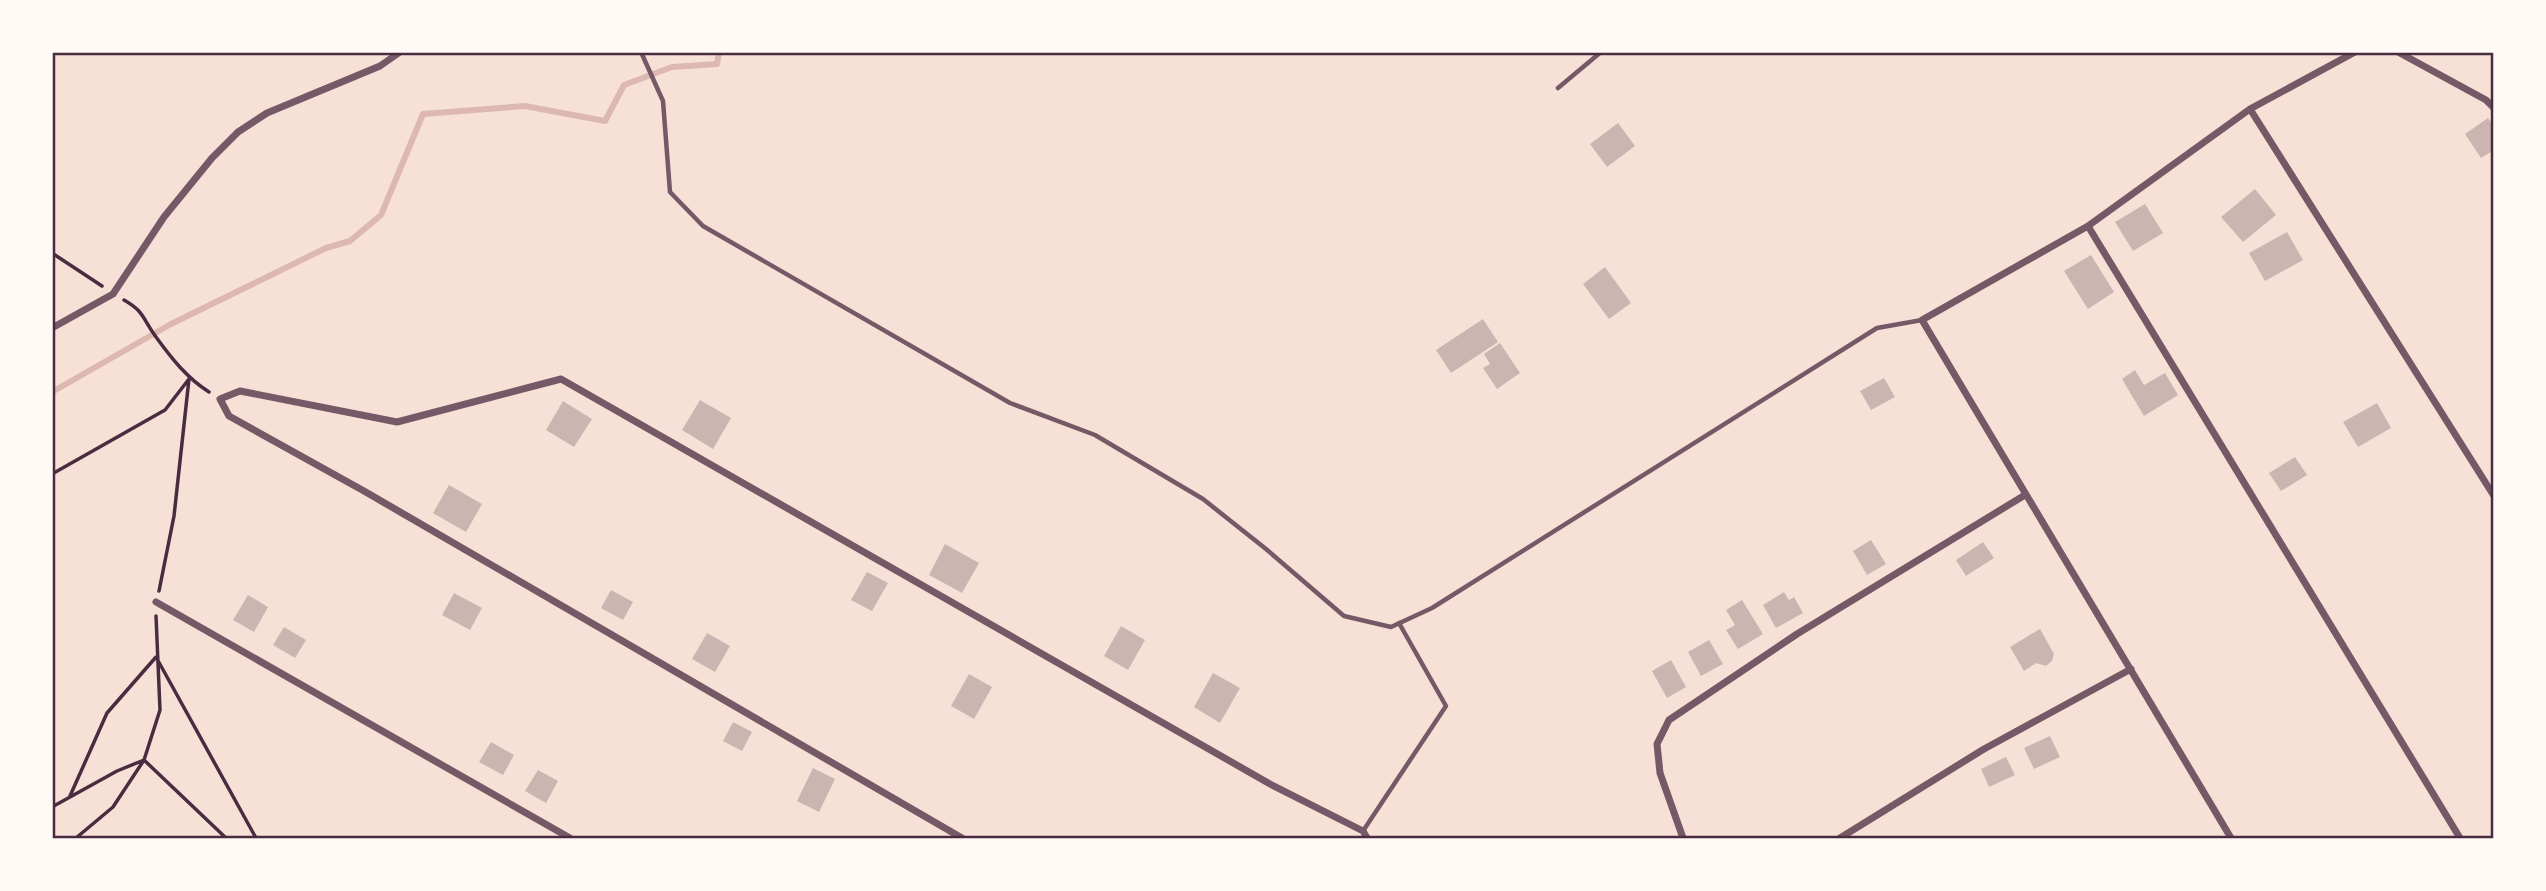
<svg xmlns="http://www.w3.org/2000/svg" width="2546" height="891" font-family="Bitter,serif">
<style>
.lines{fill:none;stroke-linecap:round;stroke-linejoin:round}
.stream{stroke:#dcb8b0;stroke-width:6}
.building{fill:#ccb4b1}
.path{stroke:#4a2c40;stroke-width:3.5}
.service{stroke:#755966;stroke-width:4.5}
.minor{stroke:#755966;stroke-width:7}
.neatline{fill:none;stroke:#4a2c40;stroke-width:2.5}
</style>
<rect width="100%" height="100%" fill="#f7e1d7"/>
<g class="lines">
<path class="stream" d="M52,392L171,324L326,248L350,241L381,215L423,114L525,106L605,121L624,85L672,67L717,64L719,52"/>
</g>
<path class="building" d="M2488,118L2494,127V150L2481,158L2465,134Z
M1618,123L1635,146L1607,167L1590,144Z
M2255,189L2276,215L2243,242L2221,217Z
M2145,204L2163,233L2133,251L2115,222Z
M2287,232L2303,260L2265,281L2249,253Z
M2091,255L2114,292L2088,309L2064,271Z
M1605,267L1631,303L1609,319L1583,284Z
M1483,319L1498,342L1451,373L1436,350Z
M1500,343L1520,373L1497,389L1483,368L1490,364L1484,354Z
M2135,370L2144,385L2165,373L2178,395L2144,416L2122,379Z
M1884,378L1895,397L1871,410L1860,391Z
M700,400L731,418L713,449L682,430Z
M563,401L592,419L574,447L546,430Z
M2377,403L2391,428L2358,447L2343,422Z
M2295,457L2307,475L2281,491L2269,473Z
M449,485L482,504L466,532L433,513Z
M1871,540L1886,564L1867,575L1853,551Z
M1983,542L1994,558L1966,576L1956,560Z
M945,544L979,563L962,593L929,575Z
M867,572L888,583L872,611L851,600Z
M611,590L633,602L623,620L601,608Z
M1784,592L1789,600L1794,597L1803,613L1776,628L1763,605Z
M454,593L482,608L470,630L442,615Z
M248,595L268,607L254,632L233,620Z
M1742,600L1763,634L1738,649L1726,630L1735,625L1726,610Z
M1121,626L1145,640L1128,670L1104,656Z
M284,627L306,640L295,658L273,645Z
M2040,629L2054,654L2052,661L2046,666L2036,663L2024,671L2010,647Z
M707,633L730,646L715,672L692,659Z
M1709,640L1723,664L1701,676L1688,652Z
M1671,660L1686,687L1667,698L1652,671Z
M1213,673L1240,688L1220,723L1194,707Z
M969,674L992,687L974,719L951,706Z
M733,722L752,732L742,751L723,741Z
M2050,736L2060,757L2034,769L2024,748Z
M491,742L514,755L503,775L479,762Z
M2006,757L2015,775L1989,787L1981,769Z
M813,768L835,779L819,812L797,801Z
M538,770L558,781L546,803L525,791Z"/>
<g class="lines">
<path class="path" d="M52,253L102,286
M124,300C145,312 142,318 156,337C172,359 187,378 209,392
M52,474L165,410L189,379L174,516L159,591
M70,796L107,713L156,657L256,838
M52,807L117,771L144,760L160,710L156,616
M76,838L113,807L144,760L226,838"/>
<path class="service" d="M641,52L663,101L670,192L703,226L1010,403L1095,435L1203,499L1266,549L1344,616L1391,627L1432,608L1877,328L1922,320
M1558,88L1601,52
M1363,831L1446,706L1399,623"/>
<path class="minor" d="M2398,52L2486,100L2494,108
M2250,109L2494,496
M2088,226L2460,838
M52,328L113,294L164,217L212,158L238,132L267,113L380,66L400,52
M156,602L570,838
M962,838L364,491L229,416L220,399L240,391L397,422L561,379L1270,784L1363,831L1367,838
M1683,838L1660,773L1657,744L1669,720L1797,634L2025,495
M1840,838L1984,749L2131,669
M2231,838L1922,320L2088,226L2250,109L2355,52"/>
</g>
<rect width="2546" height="891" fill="none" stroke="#fffaf5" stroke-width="108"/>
<rect x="54" y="54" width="2438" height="783" class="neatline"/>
</svg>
